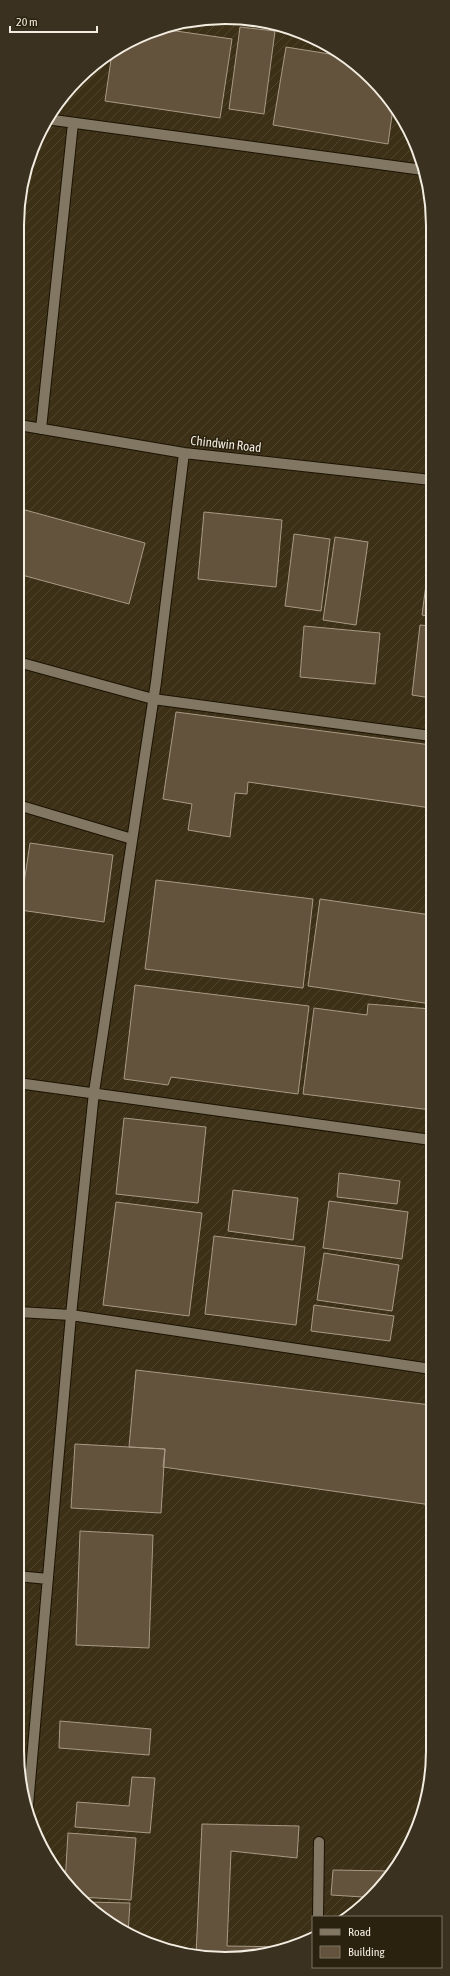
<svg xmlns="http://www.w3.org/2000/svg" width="450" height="1976" font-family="'Asap Condensed',sans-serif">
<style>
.industrial{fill:url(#industrial-furrows)}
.building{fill:#63533c;stroke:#a99a86}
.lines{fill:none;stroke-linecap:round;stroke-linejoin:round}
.minor-casing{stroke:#1c1303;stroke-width:12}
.minor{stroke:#817762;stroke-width:10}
.labels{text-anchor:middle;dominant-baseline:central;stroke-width:3;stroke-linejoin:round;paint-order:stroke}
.street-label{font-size:13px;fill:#f2ece1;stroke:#2a210f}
.rim{fill:none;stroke:#f2ece1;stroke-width:2}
</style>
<defs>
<pattern id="industrial-furrows" width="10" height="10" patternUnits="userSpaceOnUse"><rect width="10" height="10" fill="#3c3017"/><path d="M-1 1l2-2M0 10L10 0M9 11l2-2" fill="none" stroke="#4f442d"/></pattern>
</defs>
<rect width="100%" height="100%" fill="#342b19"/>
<path class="industrial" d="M252,19L317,39L372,78L412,133L431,198V1778L405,1855L352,1916L313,1917V1935L279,1952L211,1959L133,1938L69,1888L33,1830L17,1751L19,198L45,121L99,60L171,24Z"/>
<path class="building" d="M243,19H252L269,24L243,20Z
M235,20V23L219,21Z
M240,27L275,31L264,114L229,109Z
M162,29L232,39L220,118L105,101L112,53Z
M286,47L342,56L372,78L393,108L388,144L273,125Z
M18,508L145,543L129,604L18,574Z
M204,512L282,520L276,587L198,579Z
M294,534L330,539L321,611L285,606Z
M335,537L368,542L356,625L323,620Z
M431,546V617L422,615Z
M420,625L431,626V698L412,695Z
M304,626L380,633L375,684L300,677Z
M176,712L431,745V808L248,782L247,794L235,793L230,837L188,830L192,804L163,799Z
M30,843L113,855L104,922L20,910Z
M156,880L313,899L303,988L145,969Z
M320,899L431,915V1004L308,986Z
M135,985L309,1006L298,1094L171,1077L168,1085L124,1079Z
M368,1004L431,1009V1110L303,1094L314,1008L367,1015Z
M124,1118L206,1127L198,1203L116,1194Z
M339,1173L400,1181L397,1204L337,1197Z
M233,1190L298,1198L293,1240L228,1231Z
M329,1201L408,1212L402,1259L323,1248Z
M116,1202L202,1213L189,1316L103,1305Z
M214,1236L305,1247L296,1325L205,1314Z
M324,1253L399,1265L392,1311L317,1300Z
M314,1305L394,1316L390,1341L311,1331Z
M136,1370L431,1405V1505L163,1467L165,1449L129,1447Z
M75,1444L165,1449L161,1513L71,1508Z
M80,1531L153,1535L149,1648L76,1645Z
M60,1721L151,1729L149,1755L59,1748Z
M132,1777L155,1778L150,1833L75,1827L77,1802L129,1806Z
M202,1824L299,1826L297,1858L231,1851L227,1946L288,1947L279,1952L211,1959L196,1955Z
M68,1833L136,1838L131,1900L80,1897L69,1888L65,1883Z
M333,1870L391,1871L363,1903V1897L331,1895Z
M86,1902L130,1903L128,1934Z"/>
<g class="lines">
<g class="minor-casing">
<path id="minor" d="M46,119L423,170
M19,425L184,453L431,480
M41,429L73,123
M18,662L153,699L431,736
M18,805L132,839
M18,1083L431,1140
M18,1312L71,1315L431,1369
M17,1576L48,1579
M28,1805L71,1315L94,1092L156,682L184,453
M318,1917L319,1842"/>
</g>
<use href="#minor" class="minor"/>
</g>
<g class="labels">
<g class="street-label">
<text transform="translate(226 444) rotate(6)">Chindwin Road</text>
</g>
</g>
<path d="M0 0H450V1976H0ZM225 24H225A201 201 0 0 1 426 225V1751A201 201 0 0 1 225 1952H225A201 201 0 0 1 24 1751V225A201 201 0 0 1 225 24Z" fill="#3a3120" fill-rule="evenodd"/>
<path class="rim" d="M225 24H225A201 201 0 0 1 426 225V1751A201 201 0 0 1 225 1952H225A201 201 0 0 1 24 1751V225A201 201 0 0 1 225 24Z"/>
<rect x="312" y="1916" width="130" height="52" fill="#2a210f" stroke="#7a7263"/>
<rect x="320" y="1929" width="20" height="6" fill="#817762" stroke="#7a7263"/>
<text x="348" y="1936" font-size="12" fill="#f2ece1">Road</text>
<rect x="320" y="1946" width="20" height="12" fill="#63533c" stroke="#7a7263"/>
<text x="348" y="1956" font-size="12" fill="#f2ece1">Building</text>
<path d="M10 26v6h87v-6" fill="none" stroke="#f2ece1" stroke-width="2"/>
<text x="16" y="26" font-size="12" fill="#f2ece1" stroke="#2a210f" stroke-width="3" paint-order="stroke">20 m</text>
</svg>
